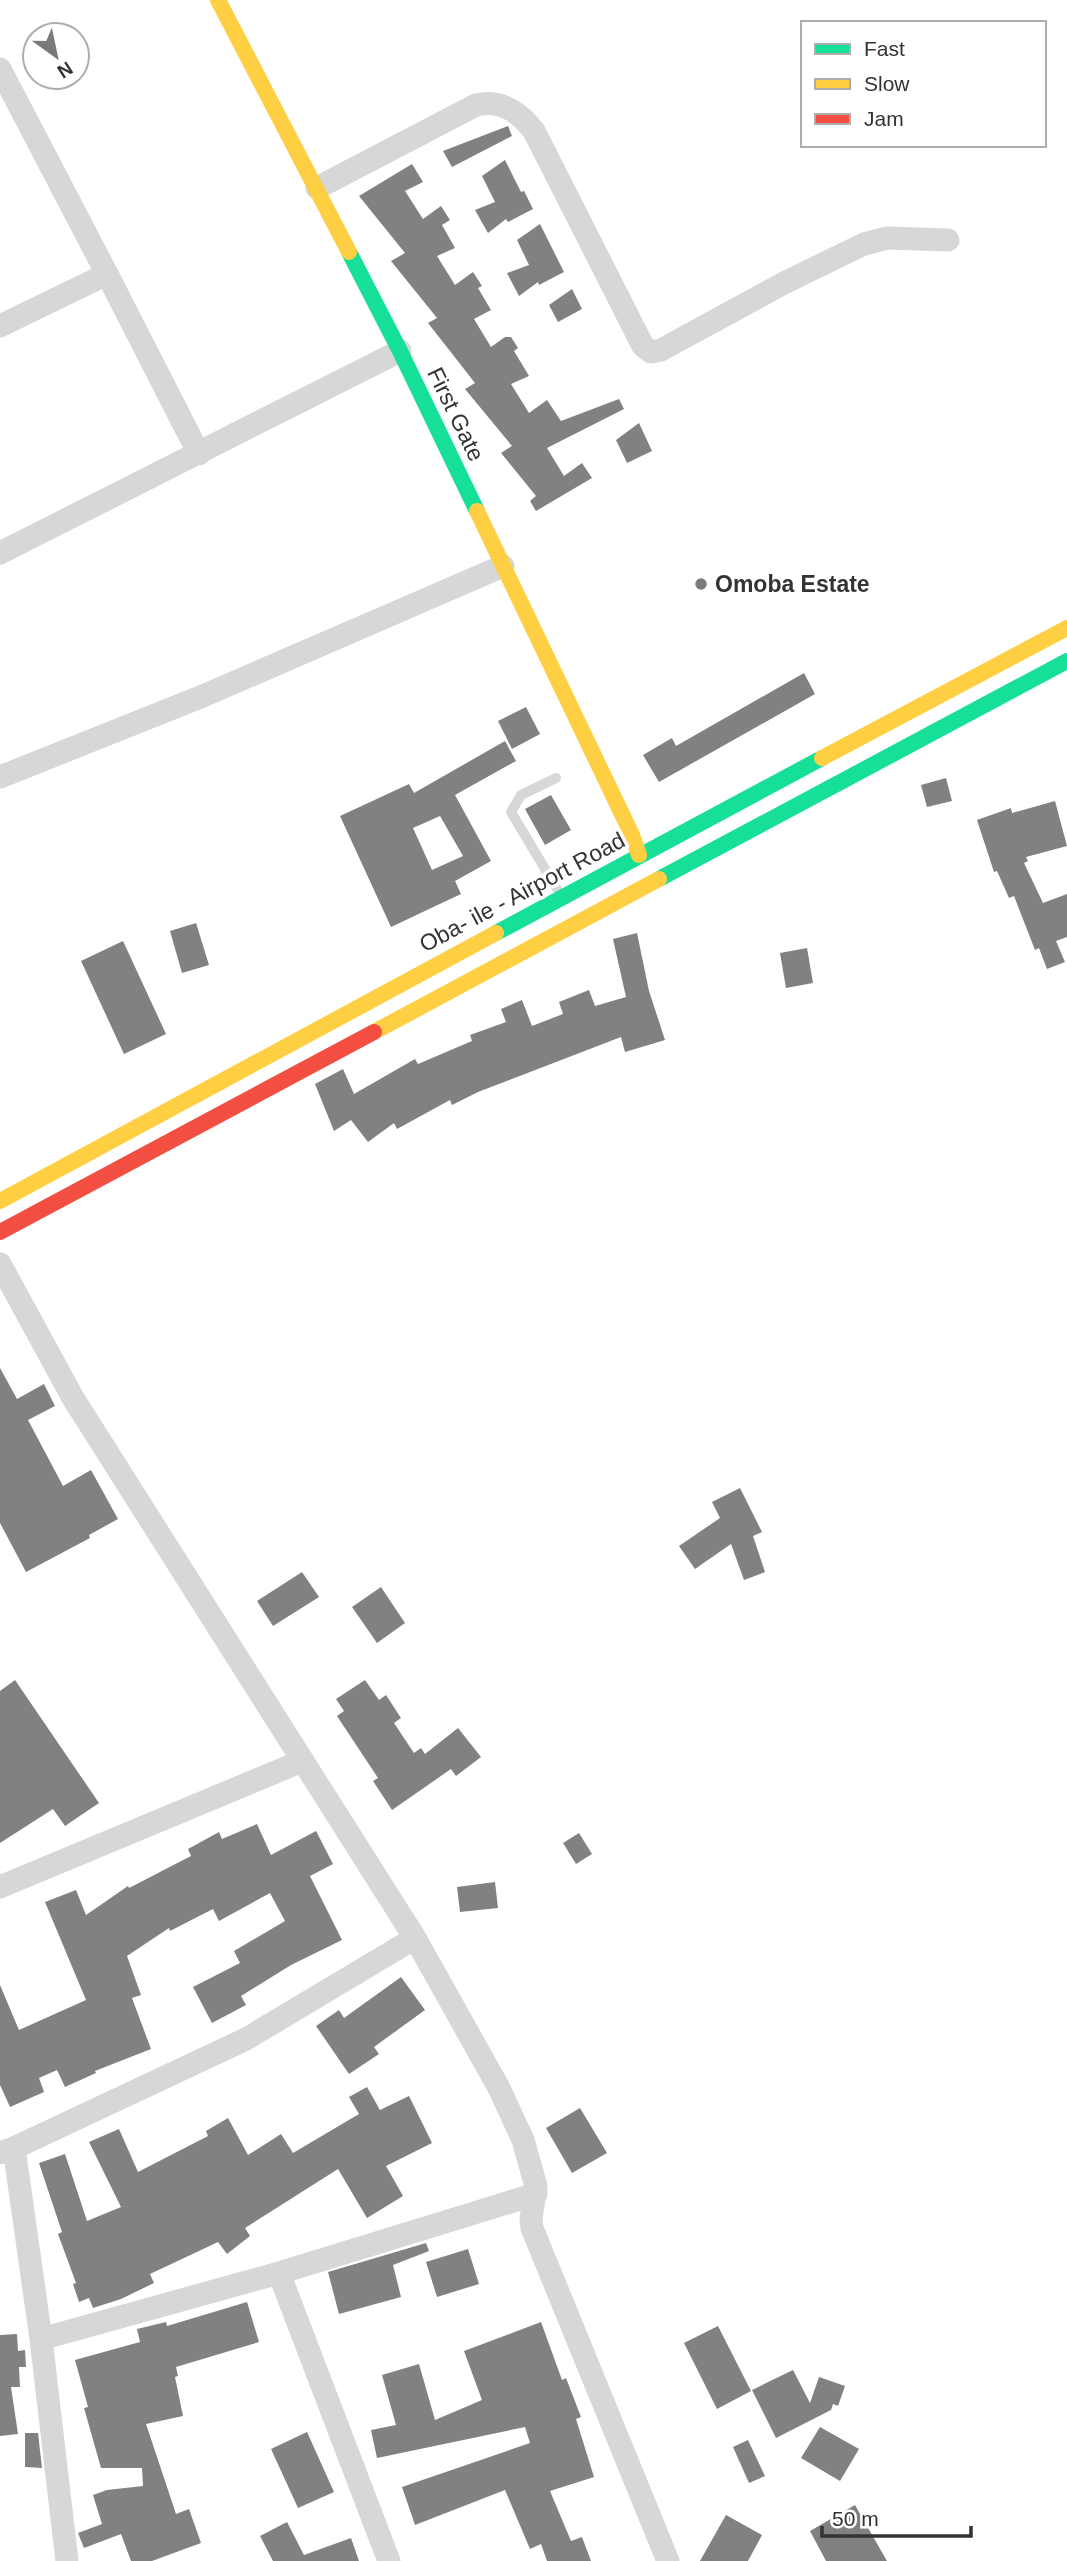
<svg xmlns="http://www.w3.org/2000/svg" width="1067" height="2561" font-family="Helvetica,sans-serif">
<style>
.building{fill:#818181;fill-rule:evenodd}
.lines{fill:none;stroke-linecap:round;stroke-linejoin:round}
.lane{stroke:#d7d7d7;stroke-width:10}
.street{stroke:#d7d7d7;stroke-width:23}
.fast{stroke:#16e098;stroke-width:16}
.slow{stroke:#ffcf43;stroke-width:16}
.jam{stroke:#f24e42;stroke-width:16}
.poi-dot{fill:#7a7a7a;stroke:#fff;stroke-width:2.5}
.labels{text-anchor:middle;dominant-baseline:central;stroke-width:7;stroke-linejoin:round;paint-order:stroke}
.street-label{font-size:23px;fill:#333;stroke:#fff}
.poi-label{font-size:23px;font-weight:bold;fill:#333;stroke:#fff;text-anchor:start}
</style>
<rect width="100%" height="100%" fill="#fff"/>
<path class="building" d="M508,126L512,136L452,167L443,151Z
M505,160L521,192L524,191L533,209L508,222L506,219L488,233L475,210L495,202L482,176Z
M412,164L423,182L405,191L423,219L441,206L450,220L442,225L455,248L437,256L455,285L473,272L482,286L478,288L491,310L474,319L491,347L505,337H511L518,348L514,351L529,376L511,384L529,413L547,400L561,421L619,399L624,409L547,448L564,476L582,463L592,478L536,511L530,501L536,496L501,453L512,446L465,389L475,383L428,323L437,318L391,261L405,253L359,196Z
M540,224L564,272L539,285L538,282L519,296L507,273L529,265L517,240Z
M572,289L582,309L558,322L549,305Z
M639,423L652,451L627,463L616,440Z
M804,673L815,694L659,782L643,755L672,738L676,746Z
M526,707L540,734L512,749L498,721Z
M505,741L516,761L455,795L491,861L455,881L461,894L391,927L340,816L409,784L414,793ZM440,816L463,856L432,870L413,828Z
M946,778L952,801L927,807L921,785Z
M551,795L571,830L545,845L525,809Z
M1055,801L1067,846L1026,857L1028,861L1024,863L1043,903L1067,894V937L1056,941L1065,962L1047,969L1039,948L1035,950L1014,896L1009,898L997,871L994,872L977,820L1011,808L1012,813Z
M196,923L209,965L182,973L170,931Z
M637,933L649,991L665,1040L625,1052L621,1037L478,1092L452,1105L450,1100L397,1129L394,1123L368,1142L351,1120L334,1131L315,1084L343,1069L354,1094L415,1059L418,1064L472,1041L470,1035L506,1022L501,1009L522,1000L532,1026L563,1014L559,1002L589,990L595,1006L626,997L613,939Z
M123,941L166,1034L124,1054L81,961Z
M807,948L813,983L786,988L780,953Z
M0,1368L17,1399L44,1384L55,1406L28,1420L63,1486L91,1470L118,1519L89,1535L90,1538L26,1572L0,1523Z
M740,1488L762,1532L753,1536L765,1572L744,1580L731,1544L695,1569L679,1546L720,1518L712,1502Z
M302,1572L319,1597L273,1626L257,1601Z
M381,1587L405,1623L377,1643L352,1607Z
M15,1680L99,1803L65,1826L53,1809L0,1843V1691Z
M365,1680L379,1700L386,1695L401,1718L394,1723L414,1753L421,1748L425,1754L458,1728L481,1757L456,1776L451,1769L392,1810L373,1781L378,1778L337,1716L344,1711L336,1699Z
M257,1824L271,1855L316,1831L333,1864L310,1876L342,1940L291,1965L241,1996L246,2005L212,2023L193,1987L240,1963L234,1951L285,1921L270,1893L219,1921L213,1909L170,1931L169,1928L127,1956L141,1995L132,1998L151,2049L95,2071L96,2073L65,2087L57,2070L39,2078L44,2092L10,2107L0,2085V1985L19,2030L86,2000L45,1902L76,1890L86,1915L128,1886L129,1888L191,1856L188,1849L219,1832L222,1839Z
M579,1833L592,1854L576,1864L563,1843Z
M495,1882L498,1908L460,1912L457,1887Z
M401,1977L425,2010L374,2047L379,2054L349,2074L316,2026L339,2010L344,2018Z
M367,2087L380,2110L409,2096L432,2143L386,2166L403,2196L367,2218L338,2169L245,2228L250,2236L227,2254L218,2242L150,2274L154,2283L121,2299L93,2308L89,2298L79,2302L73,2284L76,2283L58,2234L62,2232L39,2163L65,2154L87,2221L121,2207L89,2142L119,2129L138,2172L208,2136L206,2131L228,2118L248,2155L281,2134L293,2153L359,2114L349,2097Z
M580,2108L607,2153L572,2173L546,2128Z
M426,2243L429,2251L393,2265L401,2297L339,2314L328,2272Z
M468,2249L479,2284L437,2297L426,2262Z
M247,2302L259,2342L176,2367L178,2376L175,2377L183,2416L146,2424L176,2514L189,2509L201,2543L152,2561H131L121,2534L84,2548L78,2533L102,2524L93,2495L107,2490L143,2486L142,2468H101L84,2408L88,2407L75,2360L140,2342L137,2329L166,2322L167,2326Z
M541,2322L562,2380L566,2378L581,2417L576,2419L594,2477L550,2491L571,2541L582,2537L591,2561H547L541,2544L530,2549L505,2490L415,2525L402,2487L530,2443L525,2427L377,2458L371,2430L396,2425L382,2375L419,2364L435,2420L482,2400L464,2351Z
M718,2326L751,2391L717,2409L684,2343Z
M17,2334L18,2351L25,2350L26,2367H19L20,2387H11L18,2434L0,2436V2335Z
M793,2370L810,2403L819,2377L845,2386L838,2406L833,2404L831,2410L776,2438L752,2390Z
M820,2427L859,2449L840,2481L801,2458Z
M307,2432L334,2492L298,2508L271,2449Z
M25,2433H38L42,2468L25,2467Z
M748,2440L765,2476L749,2483L733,2447Z
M855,2505L887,2561H826L810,2531Z
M726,2515L762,2535L748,2561H700Z
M287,2522L304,2555L351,2538L359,2561H273L260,2536Z"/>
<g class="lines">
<path class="lane" d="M556,778L521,795L511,812L560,894"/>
<path class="street" d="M0,69L107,274
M317,188L476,105C501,99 519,112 534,131L643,346L651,352L661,350L784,283L864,244L887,238L948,240
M0,326L107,274L199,454
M0,553L400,351
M0,777L203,696L503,566
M0,1264L73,1398L415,1938L499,2088L523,2140L536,2186L531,2219L532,2228L668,2561
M0,1887L302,1761
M14,2148L41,2339L67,2561
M0,2153L14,2148L246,2039L415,1938
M279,2273L389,2561
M41,2339L279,2273L536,2194"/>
<path class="fast" d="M349,252L400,351L477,511
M659,879L1067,661
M496,933L822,758"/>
<path class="slow" d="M218,0L349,252
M477,511L632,835L639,855
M822,758L1067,628
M374,1032L659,879
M0,1201L496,933"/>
<path class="jam" d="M0,1232L374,1032"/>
</g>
<circle class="poi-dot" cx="701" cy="584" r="7"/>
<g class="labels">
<g class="street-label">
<text transform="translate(456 414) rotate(64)">First Gate</text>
<text transform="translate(522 892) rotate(-28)">Oba- ile - Airport Road</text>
</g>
<g class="poi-label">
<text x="715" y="584">Omoba Estate</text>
</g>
</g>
<rect x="801" y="21" width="245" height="126" fill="#ffffff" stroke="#adadad" stroke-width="2"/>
<rect x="815" y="44" width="35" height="10" fill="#16e098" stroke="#adadad" stroke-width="2"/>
<text x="864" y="56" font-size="21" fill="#333333">Fast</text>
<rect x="815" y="79" width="35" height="10" fill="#ffcf43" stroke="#adadad" stroke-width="2"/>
<text x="864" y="91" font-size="21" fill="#333333">Slow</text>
<rect x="815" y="114" width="35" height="10" fill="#f24e42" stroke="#adadad" stroke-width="2"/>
<text x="864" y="126" font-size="21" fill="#333333">Jam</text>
<g transform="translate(56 56) rotate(147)"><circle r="33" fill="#ffffff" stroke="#adadad" stroke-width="2"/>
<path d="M0-5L12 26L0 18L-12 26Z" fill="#7a7a7a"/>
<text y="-10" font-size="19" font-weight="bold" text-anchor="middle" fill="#333333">N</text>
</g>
<path d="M822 2526v10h149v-10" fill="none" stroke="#333333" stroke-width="3.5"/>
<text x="832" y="2526" font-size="21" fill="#333333" stroke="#ffffff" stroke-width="5" paint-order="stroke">50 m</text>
</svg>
